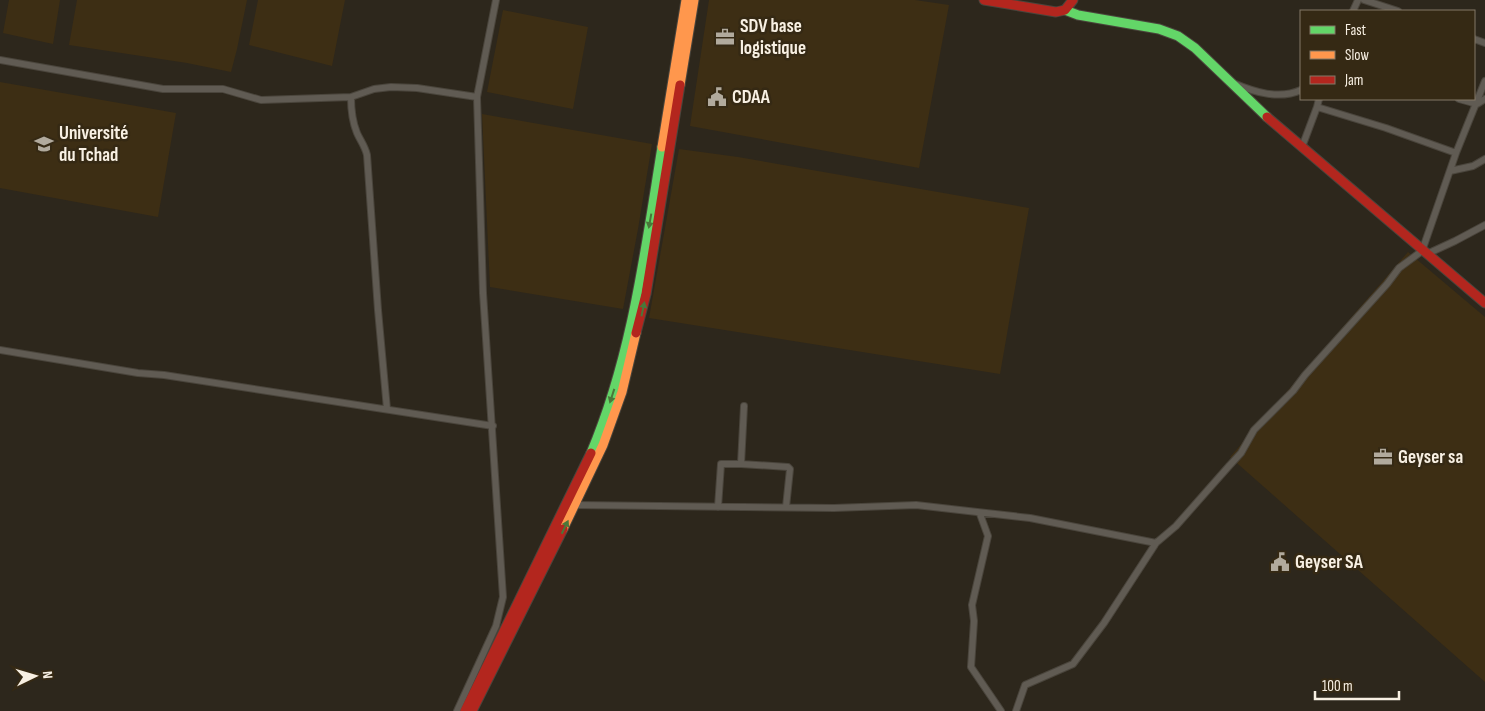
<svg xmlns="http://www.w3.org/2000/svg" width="1485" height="711" font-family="'Sofia Sans Condensed',sans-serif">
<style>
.built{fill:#3d2e14}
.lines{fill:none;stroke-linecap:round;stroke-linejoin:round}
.street-casing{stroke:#4a453c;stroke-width:8}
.fast-casing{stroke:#4a453c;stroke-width:11}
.slow-casing{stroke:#4a453c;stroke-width:11}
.jam-casing{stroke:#4a453c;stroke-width:11}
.street{stroke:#605b53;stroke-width:6}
.fast{stroke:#63d668;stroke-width:9}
.slow{stroke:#ff974d;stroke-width:9}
.jam{stroke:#b3261e;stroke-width:9}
.oneway{fill:#4a773a}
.labels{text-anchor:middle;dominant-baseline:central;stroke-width:5;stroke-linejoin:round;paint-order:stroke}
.poi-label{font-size:19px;font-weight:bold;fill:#f8f0e3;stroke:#352914;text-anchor:start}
</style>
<rect width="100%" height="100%" fill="#2d271c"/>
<path class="built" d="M9,0H60L53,44L3,33Z
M77,0H247L237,49L231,72L187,63L69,45Z
M258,0H345L332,66L249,45Z
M709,0H915L949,5L919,168L690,126Z
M503,10L588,27L573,109L487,92Z
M0,82L176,113L158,217L0,188Z
M482,114L652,144L638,229L623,309L490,287Z
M679,149L738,157L1029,208L1000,374L649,318Z
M1408,252L1485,317V682L1230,457Z"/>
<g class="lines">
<g class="street-casing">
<path id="street" d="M1364,0L1398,11
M1353,11L1358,0
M1474,39L1485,43
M0,60L163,89H223L261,100L351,97L374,89L391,87L417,88L477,97
M1233,83C1254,92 1279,100 1301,90
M351,97C351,109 352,121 357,133C360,140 365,146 367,155L378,310L387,409
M1319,99L1317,107L1386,128L1456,153
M1459,99L1477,104L1485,99
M1302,147L1317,107
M1450,171L1473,166L1485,159
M1427,254L1455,241L1485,225
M0,350L138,373L164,375L493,426
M741,464L788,467L790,469L786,507
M575,505L834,508L916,505L1030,518L1156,543
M718,507L721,464H741L744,406
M980,514L988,536L972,605L974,621L971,667L1001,711
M457,711L496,626L503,597L483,293L477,97L496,0
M1016,711L1025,685L1073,664L1104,623L1156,543L1176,526L1229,466L1241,453L1254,430L1293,391L1305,375L1387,284L1399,268L1422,251L1456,153L1485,81"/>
</g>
<g class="fast-casing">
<path id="fast" d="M1065,10L1078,15L1159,29L1178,36L1195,48L1267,117
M591,453C632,356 645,251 662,147"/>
</g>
<g class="slow-casing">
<path id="slow" d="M680,85L694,0
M662,147L686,0
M563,529L603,445L622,392L636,333"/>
</g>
<g class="jam-casing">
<path id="jam" d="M984,0L1056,12L1065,10L1073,0
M1267,117L1485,303
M636,333L646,294L680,85
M465,711L591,453
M472,711L563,529"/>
</g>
<use href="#street" class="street"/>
<use href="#fast" class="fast"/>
<use href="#slow" class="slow"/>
<use href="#jam" class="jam"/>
</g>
<defs><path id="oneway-solid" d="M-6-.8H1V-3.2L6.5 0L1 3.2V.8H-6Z" transform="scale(1.25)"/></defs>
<g class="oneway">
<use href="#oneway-solid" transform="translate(650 221) rotate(100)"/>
<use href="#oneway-solid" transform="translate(643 309) rotate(-78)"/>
<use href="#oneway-solid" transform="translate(612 396) rotate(108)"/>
<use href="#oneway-solid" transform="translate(565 527) rotate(-64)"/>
</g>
<defs>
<g id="office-bare" transform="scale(1.5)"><path d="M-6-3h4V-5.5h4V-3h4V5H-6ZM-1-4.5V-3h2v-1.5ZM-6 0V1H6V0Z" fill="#b1aa9d" stroke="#352914" stroke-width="2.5" paint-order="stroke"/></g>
<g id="civic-bare" transform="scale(1.5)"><path d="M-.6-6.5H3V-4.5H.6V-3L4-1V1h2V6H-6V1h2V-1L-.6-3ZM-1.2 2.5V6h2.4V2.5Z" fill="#b1aa9d" stroke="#352914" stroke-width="2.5" paint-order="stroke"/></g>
<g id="university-bare" transform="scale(1.5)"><path d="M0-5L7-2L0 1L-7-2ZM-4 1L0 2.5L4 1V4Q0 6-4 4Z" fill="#b1aa9d" stroke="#352914" stroke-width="2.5" paint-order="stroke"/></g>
</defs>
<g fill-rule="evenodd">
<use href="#office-bare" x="725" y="37"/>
<use href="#civic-bare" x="717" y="97"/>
<use href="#university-bare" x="44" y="144"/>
<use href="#office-bare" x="1383" y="457"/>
<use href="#civic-bare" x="1280" y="562"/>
</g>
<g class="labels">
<g class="poi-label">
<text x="740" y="26">SDV base<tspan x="740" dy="22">logistique</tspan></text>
<text x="732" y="97">CDAA</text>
<text x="59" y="133">Université<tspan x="59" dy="22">du Tchad</tspan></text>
<text x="1398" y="457">Geyser sa</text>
<text x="1295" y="562">Geyser SA</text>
</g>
</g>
<rect x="1300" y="10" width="175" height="90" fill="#352914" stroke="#837967"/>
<rect x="1310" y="26" width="25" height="8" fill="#63d668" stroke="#837967"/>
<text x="1345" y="35" font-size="15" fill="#f8f0e3">Fast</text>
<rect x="1310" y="51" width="25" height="8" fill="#ff974d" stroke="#837967"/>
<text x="1345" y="60" font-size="15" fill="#f8f0e3">Slow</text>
<rect x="1310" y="76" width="25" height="8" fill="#b3261e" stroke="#837967"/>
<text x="1345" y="85" font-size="15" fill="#f8f0e3">Jam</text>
<g transform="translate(35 676) rotate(85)" stroke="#352914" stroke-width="4" paint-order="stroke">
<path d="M0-4L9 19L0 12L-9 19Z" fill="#f8f0e3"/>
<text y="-8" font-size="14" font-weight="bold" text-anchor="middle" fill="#f8f0e3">N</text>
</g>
<path d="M1315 691v8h84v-8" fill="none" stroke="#f8f0e3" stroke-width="2.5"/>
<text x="1322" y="691" font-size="15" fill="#f8f0e3" stroke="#352914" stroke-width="4" paint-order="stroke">100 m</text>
</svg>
